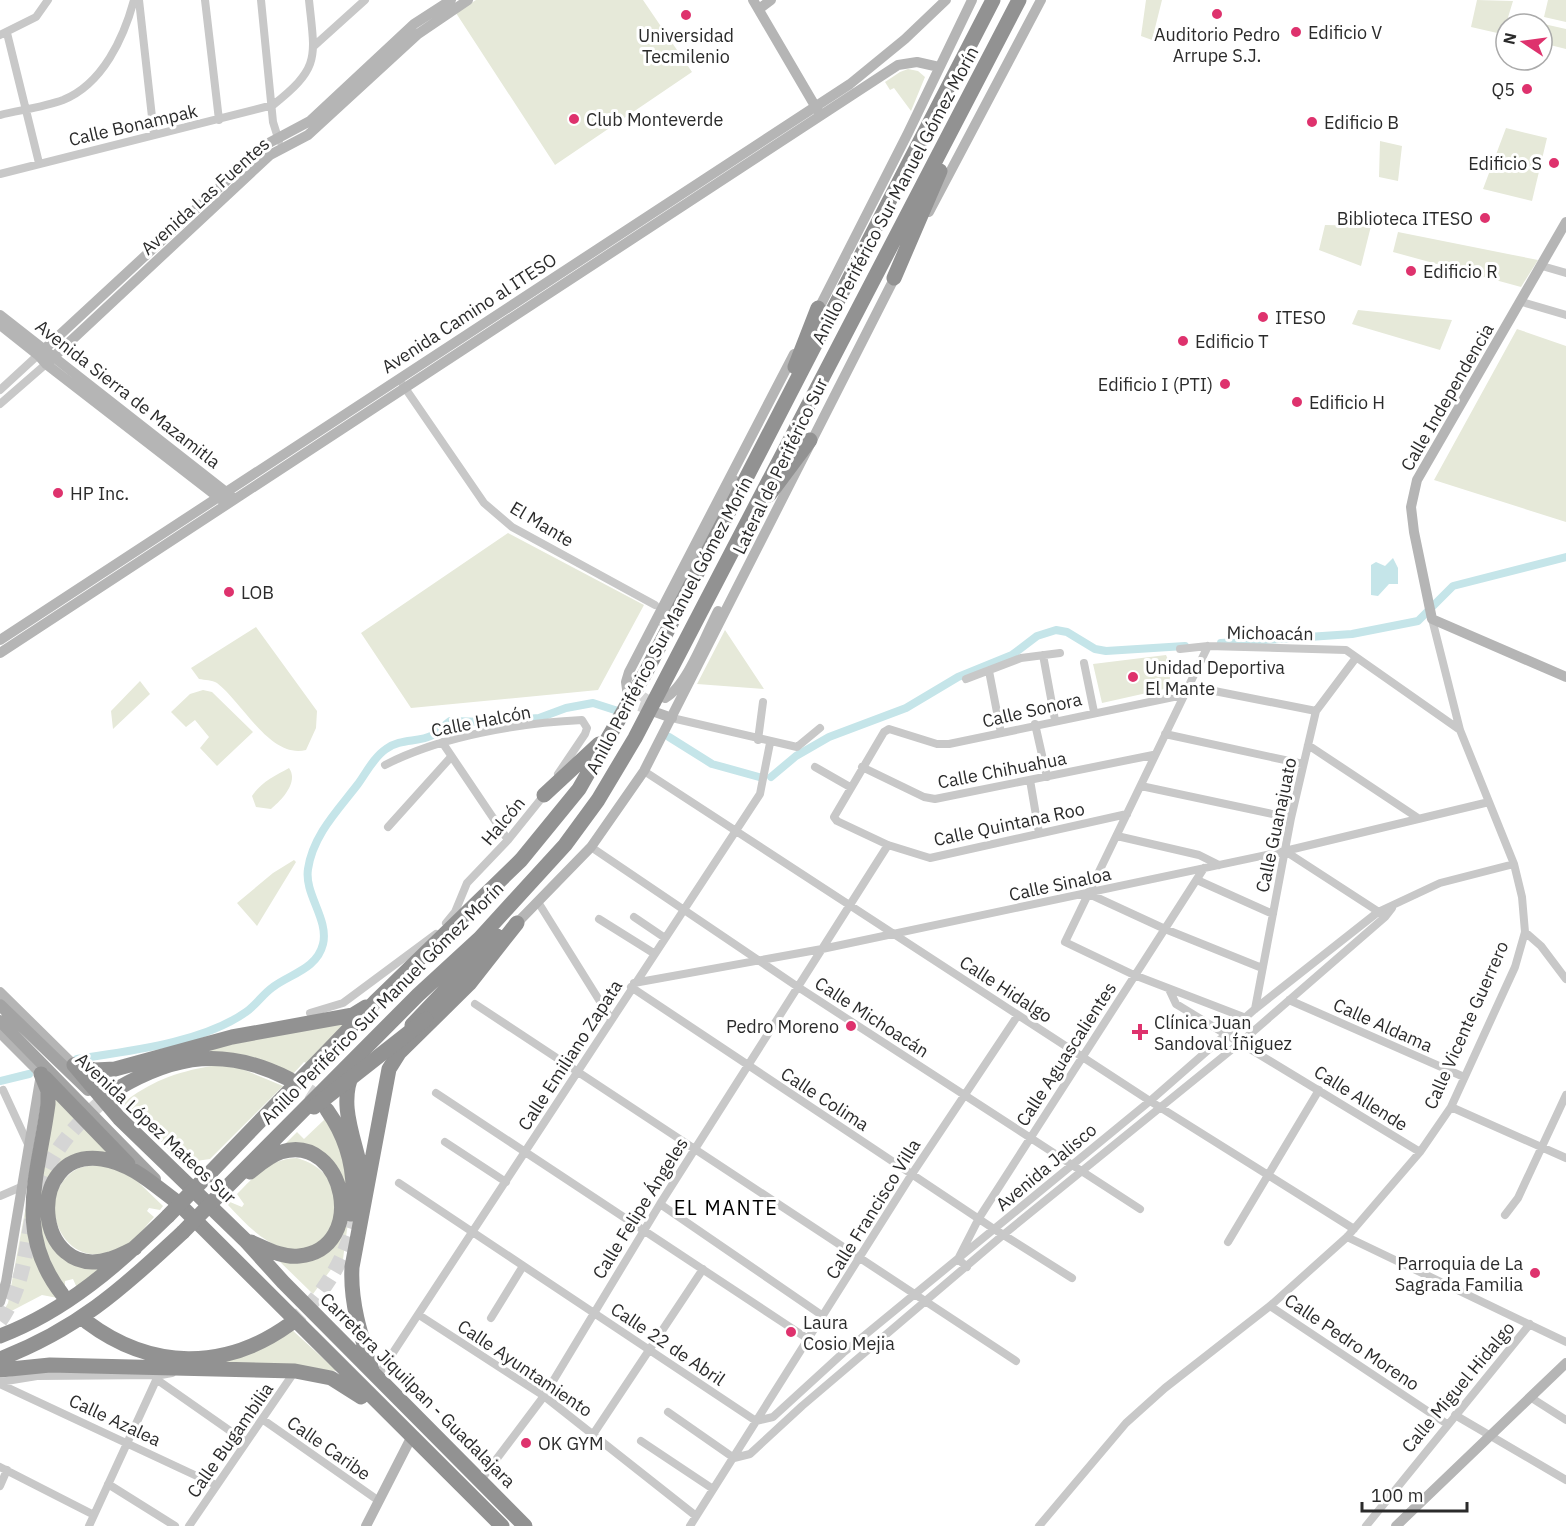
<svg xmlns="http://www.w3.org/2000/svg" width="1566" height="1526" font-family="'IBM Plex Sans',sans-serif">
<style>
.green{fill:#e6e9d9}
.water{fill:#c5e5e9}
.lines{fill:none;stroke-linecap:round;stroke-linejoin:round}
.canal{stroke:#c5e5e9;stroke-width:8}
.secondary-tunnel{stroke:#d5d5d5;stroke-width:10;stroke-dasharray:10 5;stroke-linecap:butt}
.highway-tunnel{stroke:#d5d5d5;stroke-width:15;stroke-dasharray:15 8;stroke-linecap:butt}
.street{stroke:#c8c8c8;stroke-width:8}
.secondary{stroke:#b5b5b5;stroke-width:10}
.primary{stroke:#a3a3a3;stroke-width:12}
.highway{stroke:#929292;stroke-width:15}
.highway-bridge{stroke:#929292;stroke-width:15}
.poi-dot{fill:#de326d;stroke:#fff;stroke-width:2}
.labels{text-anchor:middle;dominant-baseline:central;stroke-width:6;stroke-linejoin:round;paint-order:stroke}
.poi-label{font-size:18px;fill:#2b2b2b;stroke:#fff;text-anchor:start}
.street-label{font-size:18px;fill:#2b2b2b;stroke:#fff}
.neighbourhood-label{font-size:20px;letter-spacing:1.5px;fill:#000;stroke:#fff}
</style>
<rect width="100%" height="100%" fill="#fff"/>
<path class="green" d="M476,0H643L692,72L555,165L456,13Z
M1146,0H1162L1152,40L1141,36Z
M1477,0L1513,1L1506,24V35L1471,27Z
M1548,0H1566V22L1544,17Z
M1517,18L1566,29V49L1542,43V24H1516Z
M908,69L918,71L925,77L911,111L894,88L890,90L885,82L900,72Z
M1506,128L1547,138L1532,201L1483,189Z
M1380,141L1402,146L1398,181L1379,177Z
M1325,225L1371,226L1361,266L1319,250Z
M1398,232L1538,260L1521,287L1393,252Z
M1358,310L1452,320L1440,350L1352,324Z
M1517,329L1566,346V522L1434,480Z
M508,533L644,605L598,690L411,708L361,633Z
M256,627L317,711L316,728L306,750C270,759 243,703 217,683C212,680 205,680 199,679L191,668Z
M725,630L764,689L697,684Z
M1166,655L1171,666L1169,688L1102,703L1093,664Z
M140,681L150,694L113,729L111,711Z
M203,690L212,692L253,732L217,766L200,748L209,737L195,720L186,727L171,712L190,694Z
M289,768C299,782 282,800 271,809L256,807L252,796C261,782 275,776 289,768Z
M294,860L296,862L257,926L237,903L273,873Z
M352,1020L308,1064L304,1062L293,1074C259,1055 229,1050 190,1053Z
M211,1066H235L283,1086L210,1159L196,1161L199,1171L195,1175L122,1104C149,1082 176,1072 211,1066Z
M55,1094L116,1156L60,1167L52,1242L105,1267L77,1288L73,1279L65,1281V1292C55,1273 42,1254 38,1233C30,1187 53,1139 55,1094Z
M322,1113C369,1160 346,1214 342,1271L341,1274L332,1268L313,1294L276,1258C365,1286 375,1138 283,1146L297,1132L304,1139L324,1120Z
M297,1158C367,1178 331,1268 282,1248C259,1239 244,1222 228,1205L230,1202L242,1207L244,1204L237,1194C256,1175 269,1159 297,1158Z
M108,1164L135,1179L163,1206L160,1210L149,1208L147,1211L154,1217C145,1226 136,1241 126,1248C122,1251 113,1252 108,1253C59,1266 33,1194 77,1169C85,1165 99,1165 108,1164Z
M28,1195L58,1298L42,1295L0,1317L8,1303Z
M291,1329L337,1371L203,1363Z"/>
<path class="water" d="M1393,558L1398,568V584H1389L1378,596L1371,595V565L1376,562L1385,566Z"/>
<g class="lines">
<path class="canal" d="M1221,643L1352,634L1418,621L1453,586L1566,557
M669,737L712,764L759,777
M771,777L796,756L829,737L906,708L958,677L1012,655L1037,636L1056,630L1067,632L1095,649L1106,651L1185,646
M77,1059C129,1051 202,1043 246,1012C256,1005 263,994 273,987C290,974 317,969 323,944C329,919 304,894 308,869C313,835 338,810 358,784C366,773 374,757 386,749C401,738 418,743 433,735C439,732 444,725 450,721L487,722L507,716L525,719L539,718L566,708L593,703L618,711
M0,1081L29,1074"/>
<path class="secondary-tunnel" d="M636,683C637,696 647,702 660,701
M628,696L639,706L655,712"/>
<path class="highway-tunnel" d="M289,1079L310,1092L324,1105
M0,1321C24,1288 26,1245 34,1207C45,1155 77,1121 117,1089
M290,1324C324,1295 342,1264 355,1222"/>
<path class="street" d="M139,0L154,135
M205,0L219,120
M261,0L273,122L279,141
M7,33L39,163
M0,35L36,17L48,0
M314,46L365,0
M0,115C21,110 44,107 63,100C103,84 124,37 134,0
M0,174L273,105C321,67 315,58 309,0
M1542,266L1566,273
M1522,302L1566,315
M403,385L484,503L512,527L655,605
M0,390L38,355
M0,404L46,364
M1208,646L1065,942L1134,975L1246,1018
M1180,649L1208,646L1346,650L1460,730
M1043,655L1055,720
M1084,663L1094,712
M989,671L1001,733
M966,679L1021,658L1060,653
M1189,686L1316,711
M672,718L797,747L820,728
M1035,724L1047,777
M1165,734L1303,764
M758,740L763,702
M442,742L508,840
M1308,745L1418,818
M385,765C441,736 519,723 582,720L587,728L585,734L558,774
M815,767L850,787
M862,767L924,797L935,799L1153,755
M644,771L1150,1101L1354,1229
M1030,780L1039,833
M1141,786L1291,818
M1127,814L930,858L888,845L837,821L834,817L884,732L889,729L937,744H949L1183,695
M388,827L451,757
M1117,836L1199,855L1219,865
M591,847L798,987L1140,1209
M1285,851L1382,914
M1197,880L1273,914
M1087,893L1165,929L1262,968
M538,902L611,1019
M634,917L665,938
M599,919L655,954
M446,923L455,912L467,883L508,840L545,794
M1525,932L1541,946L1566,979
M634,983L822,949L1285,851L1489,802
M631,987L994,1229L1072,1278
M1169,989L1176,1004L1420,1152
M1289,1000L1464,1077
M475,1004L1016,1361
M1255,1009L1291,818L1316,711L1355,659
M310,1013L343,1003L436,934
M3,1090L28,1144
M436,1093L808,1339
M1451,1107L1566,1158
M445,1142L506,1182
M399,1183L756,1421
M0,1196L21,1187
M660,1204L823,1316
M1505,1215L1518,1198L1566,1095
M1347,1237L1566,1342
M1228,1242L1319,1090
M967,1267L958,1259L979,1218L1204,868
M1270,1306L1447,1424
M419,1315L544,1396L696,1516
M491,1318L523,1266
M377,1377L760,794L770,743
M156,1379L246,1442
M0,1382L37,1376L161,1375L172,1373
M0,1384L216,1485
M1530,1397L1566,1420
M668,1412L734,1458L750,1454L802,1406L1003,1235L1241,1042L1385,917L1392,908
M1455,1415L1566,1480
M262,1419L379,1501
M756,1421L773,1417L843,1353L1150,1101L1255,1009L1378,912L1440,883L1514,864
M594,1433L703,1269
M641,1441L713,1489
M0,1467L94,1515
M480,1481L544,1396L660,1204L888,845
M108,1484L175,1526
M0,1486L7,1470
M89,1526L158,1376
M189,1526L295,1371
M690,1526L912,1174L1018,1015
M1039,1526L1126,1423L1165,1388L1270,1306L1347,1237L1420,1152L1451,1107L1515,967L1525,932L1522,897L1514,864L1460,730L1432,619
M1366,1526L1530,1324"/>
<path class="secondary" d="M753,0L818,111
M759,9L771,0
M929,212L1041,0
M1566,222L1417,480L1411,507L1414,532L1432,619L1566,677
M816,314L908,133L972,0
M0,315L231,496
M0,325L38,355L46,364L223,501
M38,355L265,145L310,121L414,24L451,0
M46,364L270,155L308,135L418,34L468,0
M662,621L734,480
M0,640L850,84L905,39L946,0
M0,653L898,65L917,62L939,67
M628,696L626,682L629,672L794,354
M665,698C687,686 706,634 718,611
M655,712L672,718
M517,923L591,847L644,771L897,273
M0,992L74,1065
M0,1033L41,1074L6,1282L0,1302
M366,1526L412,1436
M1396,1526L1566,1363"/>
<path class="primary" d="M0,1005L88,1090
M0,1021L155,1179"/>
<path class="highway" d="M894,278L940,171
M795,367L818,308
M769,495L810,440
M544,795L599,744
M412,1025L497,936
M74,1065L119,1118L245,1240L283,1282L525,1526
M74,1065L95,1070L115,1069L232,1037L353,1015L366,1007
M353,1072C336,1108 359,1146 363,1183
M41,1074L48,1091V1104C39,1174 13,1231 62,1294
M45,1078L128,1164
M117,1089C176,1054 226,1047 289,1079
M327,1110C349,1141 357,1177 351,1214
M250,1172C259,1165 269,1156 281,1152C345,1132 369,1249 299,1256C282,1258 265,1248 251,1242
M205,1178L375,1002L521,860L579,789L647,670L993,0
M220,1194L418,995L480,938L565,845L598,800L635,738L1019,0
M135,1248C127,1252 118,1257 110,1259C34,1283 23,1148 102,1159C131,1163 154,1185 177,1202L502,1526
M87,1322C151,1370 225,1371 290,1324
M0,1336C66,1311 119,1264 168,1216
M0,1359C80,1328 121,1289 183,1232
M0,1370L50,1365L295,1371L331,1378L361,1397
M372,1370C361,1336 350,1303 352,1267L389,1069L399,1053L469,984L517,923"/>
<path class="highway-bridge" d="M314,1107L426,1019
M168,1216L205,1178
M183,1232L220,1194"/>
</g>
<g class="poi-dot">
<circle cx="1217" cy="14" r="6"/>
<circle cx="686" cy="15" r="6"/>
<circle cx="1296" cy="32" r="6"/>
<circle cx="1527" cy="89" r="6"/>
<circle cx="574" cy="119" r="6"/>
<circle cx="1312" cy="122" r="6"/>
<circle cx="1554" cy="163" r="6"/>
<circle cx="1485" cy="218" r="6"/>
<circle cx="1411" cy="271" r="6"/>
<circle cx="1263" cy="317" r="6"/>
<circle cx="1183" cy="341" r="6"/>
<circle cx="1225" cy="384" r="6"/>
<circle cx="1297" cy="402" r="6"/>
<circle cx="58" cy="493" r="6"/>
<circle cx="229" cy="592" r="6"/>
<circle cx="1133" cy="677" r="6"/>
<circle cx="851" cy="1026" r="6"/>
<path d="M1137 1023h6v6h6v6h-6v6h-6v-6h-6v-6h6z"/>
<circle cx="1535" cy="1273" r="6"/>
<circle cx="791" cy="1332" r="6"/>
<circle cx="526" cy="1443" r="6"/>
</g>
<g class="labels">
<g class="poi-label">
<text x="1308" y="32">Edificio V</text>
<text x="1217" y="34" text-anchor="middle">Auditorio Pedro<tspan x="1217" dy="21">Arrupe S.J.</tspan></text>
<text x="686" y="35" text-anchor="middle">Universidad<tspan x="686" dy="21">Tecmilenio</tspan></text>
<text x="1515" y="89" text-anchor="end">Q5</text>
<text x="586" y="119">Club Monteverde</text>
<text x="1324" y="122">Edificio B</text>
<text x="1542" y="163" text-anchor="end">Edificio S</text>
<text x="1473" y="218" text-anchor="end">Biblioteca ITESO</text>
<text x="1423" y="271">Edificio R</text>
<text x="1275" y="317">ITESO</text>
<text x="1195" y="341">Edificio T</text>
<text x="1213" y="384" text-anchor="end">Edificio I (PTI)</text>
<text x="1309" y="402">Edificio H</text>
<text x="70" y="493">HP Inc.</text>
<text x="241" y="592">LOB</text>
<text x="1145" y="667">Unidad Deportiva<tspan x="1145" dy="21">El Mante</tspan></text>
<text x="1154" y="1022">Clínica Juan<tspan x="1154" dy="21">Sandoval Íñiguez</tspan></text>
<text x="839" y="1026" text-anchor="end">Pedro Moreno</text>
<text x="1523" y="1263" text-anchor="end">Parroquia de La<tspan x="1523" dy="21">Sagrada Familia</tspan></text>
<text x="803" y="1322">Laura<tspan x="803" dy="21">Cosio Mejia</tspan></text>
<text x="538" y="1443">OK GYM</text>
</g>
<g class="street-label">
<text transform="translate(133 125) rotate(-13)">Calle Bonampak</text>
<text transform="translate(895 195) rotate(-62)">Anillo Periférico Sur Manuel Gómez Morín</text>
<text transform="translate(205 196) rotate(-42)">Avenida Las Fuentes</text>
<text transform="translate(469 313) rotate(-33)">Avenida Camino al ITESO</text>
<text transform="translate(128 394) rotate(38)">Avenida Sierra de Mazamitla</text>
<text transform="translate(1447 397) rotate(-60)">Calle Independencia</text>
<text transform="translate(780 466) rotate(-64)">Lateral de Periférico Sur</text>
<text transform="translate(542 524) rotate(31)">El Mante</text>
<text transform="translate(669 625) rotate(-62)">Anillo Periférico Sur Manuel Gómez Morín</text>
<text transform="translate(1270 633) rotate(1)">Michoacán</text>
<text transform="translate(1032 710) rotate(-13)">Calle Sonora</text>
<text transform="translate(481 721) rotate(-11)">Calle Halcón</text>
<text transform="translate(1002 770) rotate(-11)">Calle Chihuahua</text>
<text transform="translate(503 821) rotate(-50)">Halcón</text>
<text transform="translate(1009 824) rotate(-12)">Calle Quintana Roo</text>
<text transform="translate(1276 825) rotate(-78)">Calle Guanajuato</text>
<text transform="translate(1060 884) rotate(-12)">Calle Sinaloa</text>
<text transform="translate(1006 989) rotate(33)">Calle Hidalgo</text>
<text transform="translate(382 1003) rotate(-45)">Anillo Periférico Sur Manuel Gómez Morín</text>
<text transform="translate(872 1017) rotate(33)">Calle Michoacán</text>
<text transform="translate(1383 1025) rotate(24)">Calle Aldama</text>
<text transform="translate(1466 1025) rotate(-66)">Calle Vicente Guerrero</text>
<text transform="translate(1066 1054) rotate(-57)">Calle Aguascalientes</text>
<text transform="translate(570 1055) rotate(-57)">Calle Emiliano Zapata</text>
<text transform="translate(1361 1098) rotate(32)">Calle Allende</text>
<text transform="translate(825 1099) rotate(33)">Calle Colima</text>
<text transform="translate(156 1128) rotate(43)">Avenida López Mateos Sur</text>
<text transform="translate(1046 1167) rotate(-40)">Avenida Jalisco</text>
<text transform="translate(640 1208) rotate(-58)">Calle Felipe Ángeles</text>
<text transform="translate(873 1209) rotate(-58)">Calle Francisco Villa</text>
<text transform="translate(1352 1342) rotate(34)">Calle Pedro Moreno</text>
<text transform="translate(668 1344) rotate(34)">Calle 22 de Abril</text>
<text transform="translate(525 1368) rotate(34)">Calle Ayuntamiento</text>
<text transform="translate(1458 1387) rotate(-50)">Calle Miguel Hidalgo</text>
<text transform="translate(418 1390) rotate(45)">Carretera Jiquilpan - Guadalajara</text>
<text transform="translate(115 1420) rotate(25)">Calle Azalea</text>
<text transform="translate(230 1440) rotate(-55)">Calle Bugambilia</text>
<text transform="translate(329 1448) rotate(35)">Calle Caribe</text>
</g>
<g class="neighbourhood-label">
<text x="726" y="1207">EL MANTE</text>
</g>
</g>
<g transform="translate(1524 42) rotate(283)"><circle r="28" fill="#ffffff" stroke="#aaaaaa" stroke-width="1.5"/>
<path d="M0-4.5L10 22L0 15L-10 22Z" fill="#de326d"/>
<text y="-9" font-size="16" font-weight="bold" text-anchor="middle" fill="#2b2b2b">N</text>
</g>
<path d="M1362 1502v9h105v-9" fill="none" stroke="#2b2b2b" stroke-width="3"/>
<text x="1371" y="1502" font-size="18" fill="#2b2b2b" stroke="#ffffff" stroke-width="4.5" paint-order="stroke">100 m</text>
</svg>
